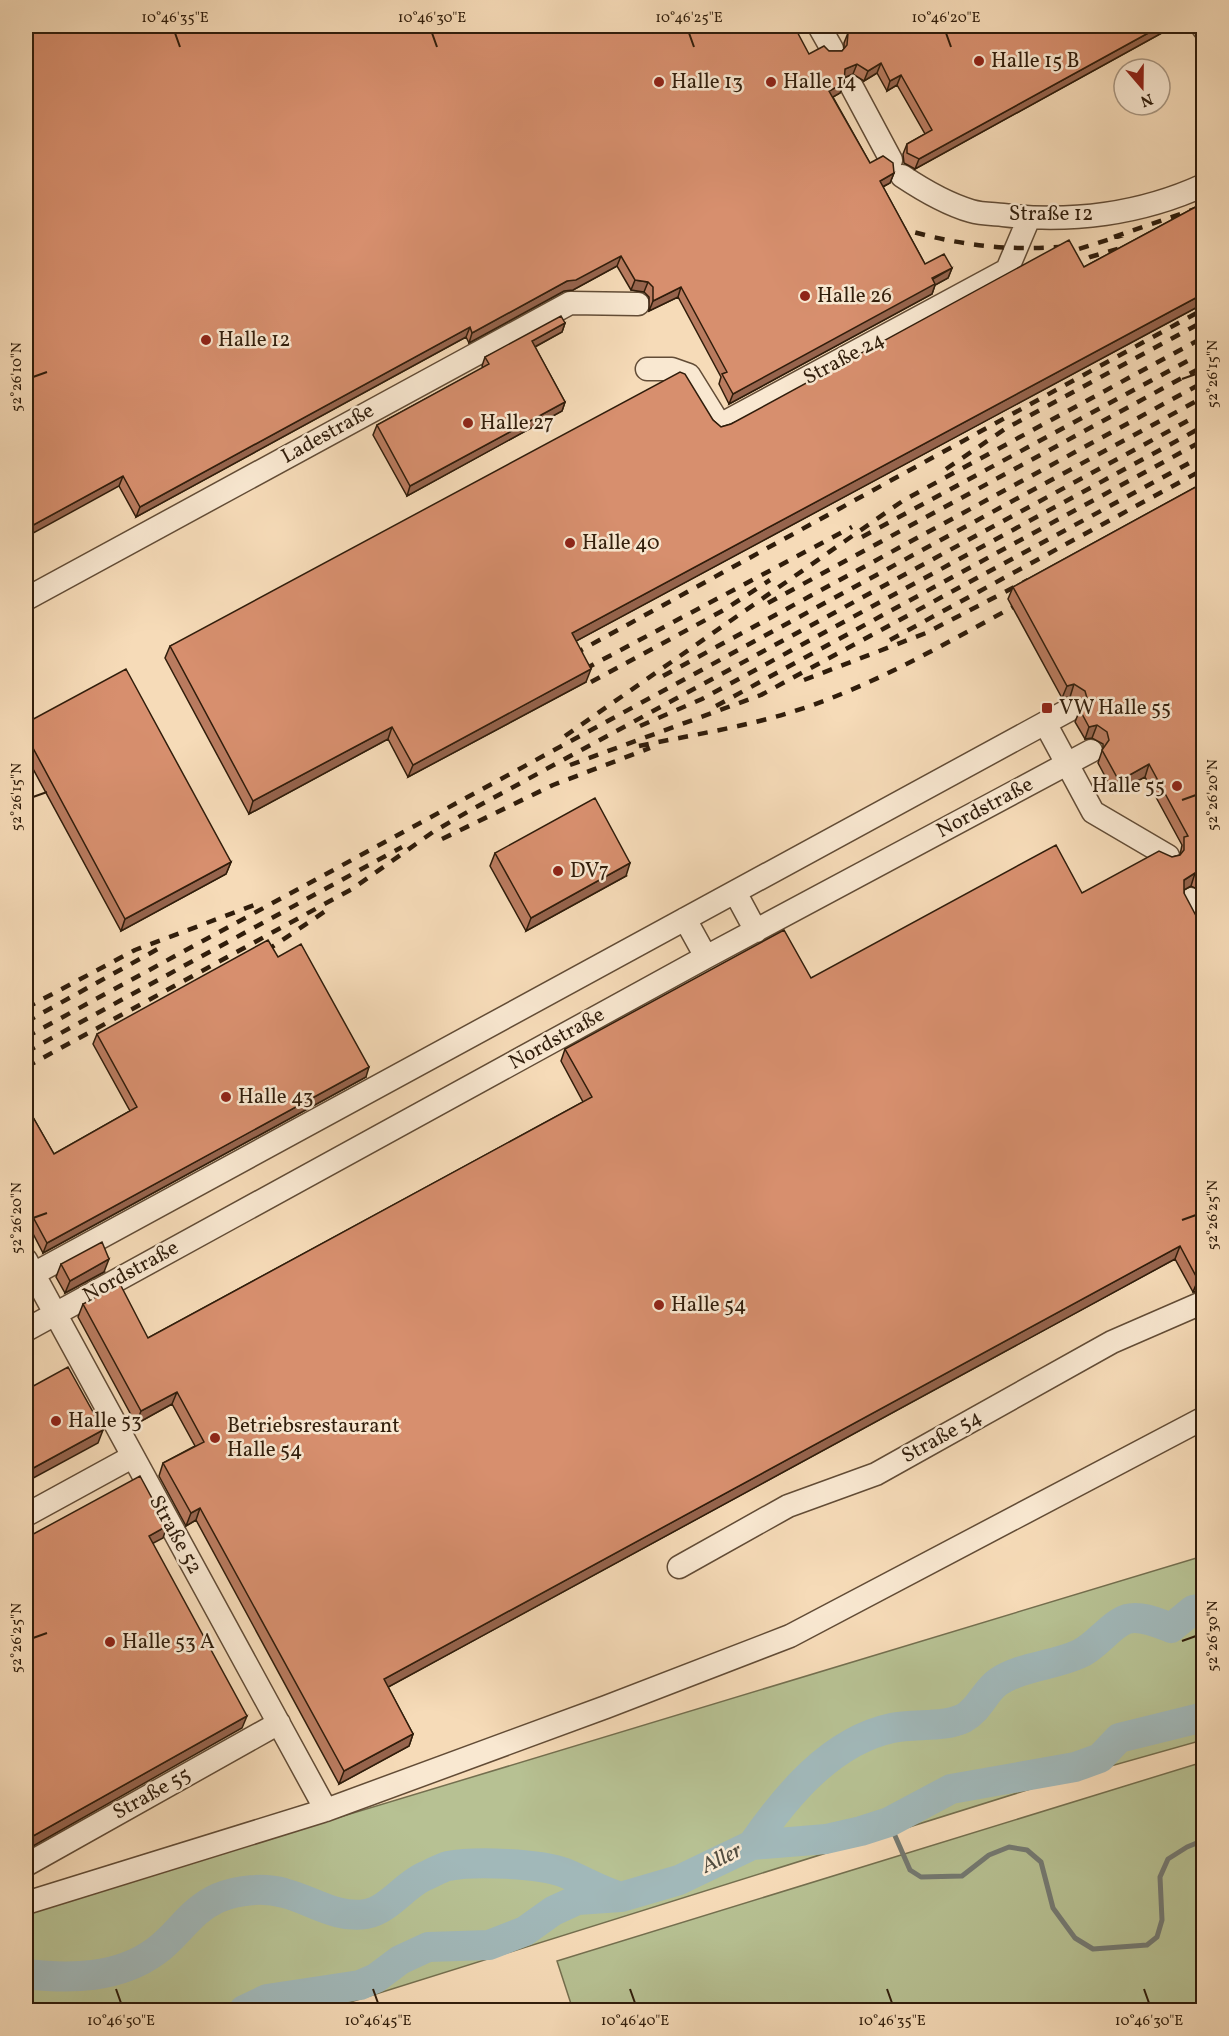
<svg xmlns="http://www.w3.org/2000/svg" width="1229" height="2036" font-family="Vollkorn,serif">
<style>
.green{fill:#b7c193;stroke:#746f4f;stroke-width:1.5}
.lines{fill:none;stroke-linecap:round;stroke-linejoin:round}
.stream{stroke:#747a73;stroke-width:5}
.river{stroke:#a1b8b9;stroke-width:30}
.minor-casing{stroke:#624c36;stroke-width:25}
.minor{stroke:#f9e8d1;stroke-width:22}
.rail{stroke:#301d0b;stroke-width:4.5;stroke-dasharray:10 10;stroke-linecap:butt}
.wall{fill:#b97b5f;stroke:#301d0b;stroke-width:1.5}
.shaded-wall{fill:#96644d;stroke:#301d0b;stroke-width:1.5}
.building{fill:#d78f6e;stroke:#301d0b;stroke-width:1.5}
.ticks{fill:none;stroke:#301d0b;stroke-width:2}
.poi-dot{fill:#8f2418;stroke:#f9e8d1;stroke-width:2}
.labels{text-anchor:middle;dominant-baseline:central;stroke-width:5;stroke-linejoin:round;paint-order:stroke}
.poi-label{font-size:21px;fill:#301d0b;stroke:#f9e8d1;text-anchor:start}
.street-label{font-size:21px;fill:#301d0b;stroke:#f9e8d1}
.water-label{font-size:22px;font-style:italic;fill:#524c3f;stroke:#f9e8d1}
.neatline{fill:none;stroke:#301d0b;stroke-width:2}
.ticks-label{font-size:15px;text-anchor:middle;fill:#301d0b}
</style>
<rect width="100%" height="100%" fill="#f6dbb8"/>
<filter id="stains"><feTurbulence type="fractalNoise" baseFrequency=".00333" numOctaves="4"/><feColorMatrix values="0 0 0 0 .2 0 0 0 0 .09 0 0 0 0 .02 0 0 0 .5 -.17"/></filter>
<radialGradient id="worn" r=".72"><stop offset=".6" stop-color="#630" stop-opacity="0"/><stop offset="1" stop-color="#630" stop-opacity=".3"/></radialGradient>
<path class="green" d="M1203,1556V1740L1040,1786L325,2010H26V1912Z
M1203,1762V2010H573L557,1961Z"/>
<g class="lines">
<path class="stream" d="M889,1822L910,1870L921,1877L962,1876L989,1855L1009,1847L1027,1850L1041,1862L1053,1908L1075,1938L1093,1949L1147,1945L1157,1937L1162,1920L1160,1877L1168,1859L1187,1847L1204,1840"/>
<path class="river" d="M752,1845C786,1796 831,1741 892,1728C914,1723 944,1728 964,1718C980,1709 985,1691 998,1682C1022,1666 1053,1666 1079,1654C1096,1647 1111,1624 1127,1619C1141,1615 1158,1623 1171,1628L1193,1610L1204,1608
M26,1974C70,1979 118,1979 156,1951C178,1935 191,1910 218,1898C238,1890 263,1887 284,1893C312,1900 336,1919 366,1914C388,1910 404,1886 423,1877C431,1874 440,1868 448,1866C474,1861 540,1863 565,1873C582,1880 597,1889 615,1895
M244,2010L267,1999L360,1985L376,1978L400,1960L428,1947L489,1945L525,1931L553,1911L577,1900L621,1897L679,1880L752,1845L826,1839L861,1831L889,1822L951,1789L1075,1767L1100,1758L1119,1738L1204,1717"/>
<g class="minor-casing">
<path id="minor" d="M819,26L832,49
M1202,26L1204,29
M852,87L891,160
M902,176C923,190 947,204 971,211C981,214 993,214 1003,215C1071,223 1141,214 1204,185
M647,369H672L689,375L720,425L1007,270L1029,218
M26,599L570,303L638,304
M1045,723L1093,812L1168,856
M735,892L756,931
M1191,899L1204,922
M685,919L706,957
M26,1260L326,1810
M26,1278L1069,710
M26,1330L706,957L1091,751
M26,1515L132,1457
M679,1567L788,1506L876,1474L1112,1342L1204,1302
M26,1865L279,1723
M26,1903L326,1810L606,1707L790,1636L1204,1418"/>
</g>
<use href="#minor" class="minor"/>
<path class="rail" d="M896,227C955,245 1009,252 1070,246
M1114,237L1204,206
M1060,255L1123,235
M1071,266L1090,257L1131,245
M946,469L1005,429L1204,321
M862,537L1204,352
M768,603L1204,366
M890,640L1204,469
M574,654L1204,309
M585,669L852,527
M663,676L1204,382
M804,680L926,633L1028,580
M591,682L724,610L770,580
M716,706L1204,440
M640,726L702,699L1204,426
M565,736L904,500L1204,337
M639,746C691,735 745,727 795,711C873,686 942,645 1013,607
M570,765L761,695L1204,455
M442,839L553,785L650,748
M266,951L330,908
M26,1008L135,950L257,904
M26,1022L165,945
M26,1037L1204,397
M26,1052L402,847
M26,1067L352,889L433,832L469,811L1204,412"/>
</g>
<path class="wall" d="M26,26L809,54L829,51H842L844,49V43L848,33L1169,29L915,169L904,163L903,154L907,144L925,134L897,85L887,91L877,73L864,81L853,74L844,78V83L840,93L833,97L870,163L894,173L890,183L883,187L925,264L952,268L948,278L935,285L932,294L729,404L719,384L721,377L678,297L649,311V297L644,292L631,290L617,266L573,290L564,291L469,343L466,337L136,517L119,486Z
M1203,203V304L576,641L586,682L408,777L388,739L249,814L165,658L170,646L713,420L721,427L731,424L1084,267Z
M565,323L562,332L535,347L565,402L562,411L407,496L373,435L377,425L483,368L482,366L485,357Z
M1203,483V892L1191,886L1184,890L1203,1291L1193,1292L1175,1259L388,1687L413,1734L409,1746L339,1784L196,1520L186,1526L159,1476L163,1463L195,1446L172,1404L136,1424L78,1317L83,1304L148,1338L583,1102L561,1061L565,1049L811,978L1082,893L1172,857L1180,855L1182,845L1145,777L1114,793L1098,763L1103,748V744L1092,738L1085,739L1075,722L1081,707V703L1070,697L1062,698L1008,599L1013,587Z
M26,723L231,862L226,874L121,931L26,756Z
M495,853L626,876L526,931L490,866Z
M278,957L366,1077L43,1253L26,1220V1105L54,1154L130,1111L93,1044L97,1034Z
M61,1264L104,1272L65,1293L56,1277Z"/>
<path class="shaded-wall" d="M1161,26H1170L1169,29L915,169L919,159Z
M881,63L877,73L864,81L868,71Z
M857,64L853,74L841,79L845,69Z
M901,75L897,85L887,91L890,81Z
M844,83L840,93L826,101L829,91Z
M894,173L890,183L876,190L880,181Z
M621,256L617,266L573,290L564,291L469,343L472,333L567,281Z
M952,268L948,278L935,285L932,294L729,404L733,394Z
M635,280L648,282L644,292L631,290Z
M681,287L678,297L649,311L653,301Z
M1203,294V304L567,646L572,633Z
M565,323L562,332L529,350L532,341Z
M470,327L466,337L136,517L140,507Z
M565,402L562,411L407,496L410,486Z
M123,476L119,486L26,537V529Z
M591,669L586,682L408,777L413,765Z
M1074,684L1070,697L1062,698L1067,686Z
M1097,725L1092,738L1085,739L1089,727Z
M392,727L388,739L249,814L253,801Z
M1149,764L1145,777L1114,793L1119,781Z
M231,862L226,874L121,931L125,919Z
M630,863L626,876L526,931L531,918Z
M1195,873L1191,886L1179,893L1184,880Z
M369,1067L366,1077L43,1253L47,1243Z
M1180,1246L1175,1259L379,1692L384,1679Z
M109,1259L104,1272L65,1293L70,1281Z
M1203,1279V1291L1193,1292L1198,1280Z
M177,1392L172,1404L136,1424L141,1411Z
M103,1430L98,1443L26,1482V1472Z
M200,1508L196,1520L186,1526L191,1513Z
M167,1526L163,1538L144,1548L149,1536Z
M247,1716L242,1728L26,1850V1840Z
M413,1734L409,1746L339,1784L344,1771Z"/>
<path class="building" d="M26,26H794L809,54L824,46L829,51H842L847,45L848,33L862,26H1161L919,159L907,153V144L932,130L901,75L890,81L881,63L868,71L857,64L845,69L844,83L829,91L870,163L883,156L893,163L894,173L880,181L925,264L944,254L952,268L932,278L935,284L733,394L722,374L727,372L681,287L653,301V287L648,282L635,280L621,256L576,280L567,281L472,333L470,327L140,507L123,476L26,529Z
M1203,203V294L572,633L591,669L413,765L392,727L253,801L170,646L680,372L685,374L713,420L721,427L731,424L1069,240L1084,267Z
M561,316L565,323L532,341L565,402L410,486L377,425L489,364L485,357Z
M1203,483V878L1195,873L1184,880V893L1203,929V1279L1198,1280L1180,1246L384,1679L413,1734L344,1771L200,1508L191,1513L163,1463L204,1442L177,1392L141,1411L83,1304L120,1284L148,1338L592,1097L565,1049L784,930L811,978L1056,845L1082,893L1159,851L1172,857L1180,855L1184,850V837L1188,836L1149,764L1119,781L1102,750L1109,740L1107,732L1097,725L1089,727L1080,710L1087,698L1085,691L1074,684L1067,686L1013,587Z
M126,669L231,862L125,919L26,735V723Z
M595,798L630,863L531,918L495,853Z
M268,940L278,957L301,944L369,1067L47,1243L26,1204V1105L54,1154L137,1107L97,1034Z
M102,1242L109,1259L70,1281L61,1264Z
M68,1367L103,1430L26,1472V1390Z
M140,1476L167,1526L149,1536L247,1716L26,1840V1538Z"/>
<path class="ticks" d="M175,33L180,47M432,33L437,47M689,33L694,47M946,33L951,47M33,377L47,372M1182,379L1196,374M33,797L47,792M1182,800L1196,795M33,1218L47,1213M1182,1220L1196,1215M33,1638L47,1633M1182,1641L1196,1636M116,1989L121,2003M373,1989L378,2003M630,1989L635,2003M887,1989L892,2003M1144,1989L1149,2003"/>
<g class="poi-dot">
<circle cx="979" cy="61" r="6"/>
<circle cx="659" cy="82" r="6"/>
<circle cx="771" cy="82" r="6"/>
<circle cx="805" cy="296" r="6"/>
<circle cx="206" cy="340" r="6"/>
<circle cx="468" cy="423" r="6"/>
<circle cx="570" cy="543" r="6"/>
<rect x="1041" y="702" width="12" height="12" rx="3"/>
<circle cx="1177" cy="786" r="6"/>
<circle cx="558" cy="871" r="6"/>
<circle cx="226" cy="1097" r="6"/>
<circle cx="659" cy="1305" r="6"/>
<circle cx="56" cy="1421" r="6"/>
<circle cx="215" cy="1438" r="6"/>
<circle cx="110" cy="1642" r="6"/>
</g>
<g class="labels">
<g class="poi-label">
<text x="991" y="61">Halle 15 B</text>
<text x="671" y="82">Halle 13</text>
<text x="783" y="82">Halle 14</text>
<text x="817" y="296">Halle 26</text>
<text x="218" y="340">Halle 12</text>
<text x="480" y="423">Halle 27</text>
<text x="582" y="543">Halle 40</text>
<text x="1059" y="708">VW Halle 55</text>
<text x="1165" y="786" text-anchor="end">Halle 55</text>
<text x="570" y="871">DV7</text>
<text x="238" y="1097">Halle 43</text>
<text x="671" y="1305">Halle 54</text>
<text x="68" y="1421">Halle 53</text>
<text x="227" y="1426">Betriebsrestaurant<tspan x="227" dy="24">Halle 54</tspan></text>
<text x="122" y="1642">Halle 53 A</text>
</g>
<g class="street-label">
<text x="1051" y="214">Straße 12</text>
<text transform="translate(844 359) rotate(-28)">Straße 24</text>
<text transform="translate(328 434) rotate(-29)">Ladestraße</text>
<text transform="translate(985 808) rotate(-28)">Nordstraße</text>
<text transform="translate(557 1039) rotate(-29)">Nordstraße</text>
<text transform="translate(131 1272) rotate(-29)">Nordstraße</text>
<text transform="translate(942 1437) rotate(-29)">Straße 54</text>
<text transform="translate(175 1535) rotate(61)">Straße 52</text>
<text transform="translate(152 1794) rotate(-29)">Straße 55</text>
</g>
<g class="water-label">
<text transform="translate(722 1859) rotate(-26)">Aller</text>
</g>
</g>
<rect width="1229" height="2036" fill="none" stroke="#f6dbb8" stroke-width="66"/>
<g transform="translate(1142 87) rotate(160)"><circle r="28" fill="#f9e8d1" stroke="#a99782" stroke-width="1.5"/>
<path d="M0-4.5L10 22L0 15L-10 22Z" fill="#8f2418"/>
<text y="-9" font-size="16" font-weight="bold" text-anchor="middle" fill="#301d0b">N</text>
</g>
<rect x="33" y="33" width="1163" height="1970" class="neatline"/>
<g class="ticks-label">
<text x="175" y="22">10°46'35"E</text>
<text x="432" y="22">10°46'30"E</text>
<text x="689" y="22">10°46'25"E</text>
<text x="946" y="22">10°46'20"E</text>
<text transform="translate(1212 374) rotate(-90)" y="5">52°26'15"N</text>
<text transform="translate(16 377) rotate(-90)" y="5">52°26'10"N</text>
<text transform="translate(1212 795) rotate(-90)" y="5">52°26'20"N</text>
<text transform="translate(16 797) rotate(-90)" y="5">52°26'15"N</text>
<text transform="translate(1212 1215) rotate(-90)" y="5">52°26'25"N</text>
<text transform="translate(16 1218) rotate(-90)" y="5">52°26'20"N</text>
<text transform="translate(1212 1636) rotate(-90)" y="5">52°26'30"N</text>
<text transform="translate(16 1638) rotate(-90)" y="5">52°26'25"N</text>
<text x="121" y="2025">10°46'50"E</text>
<text x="378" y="2025">10°46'45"E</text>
<text x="635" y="2025">10°46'40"E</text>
<text x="892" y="2025">10°46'35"E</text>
<text x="1149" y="2025">10°46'30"E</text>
</g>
<rect width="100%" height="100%" filter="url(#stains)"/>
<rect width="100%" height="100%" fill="url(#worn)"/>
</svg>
